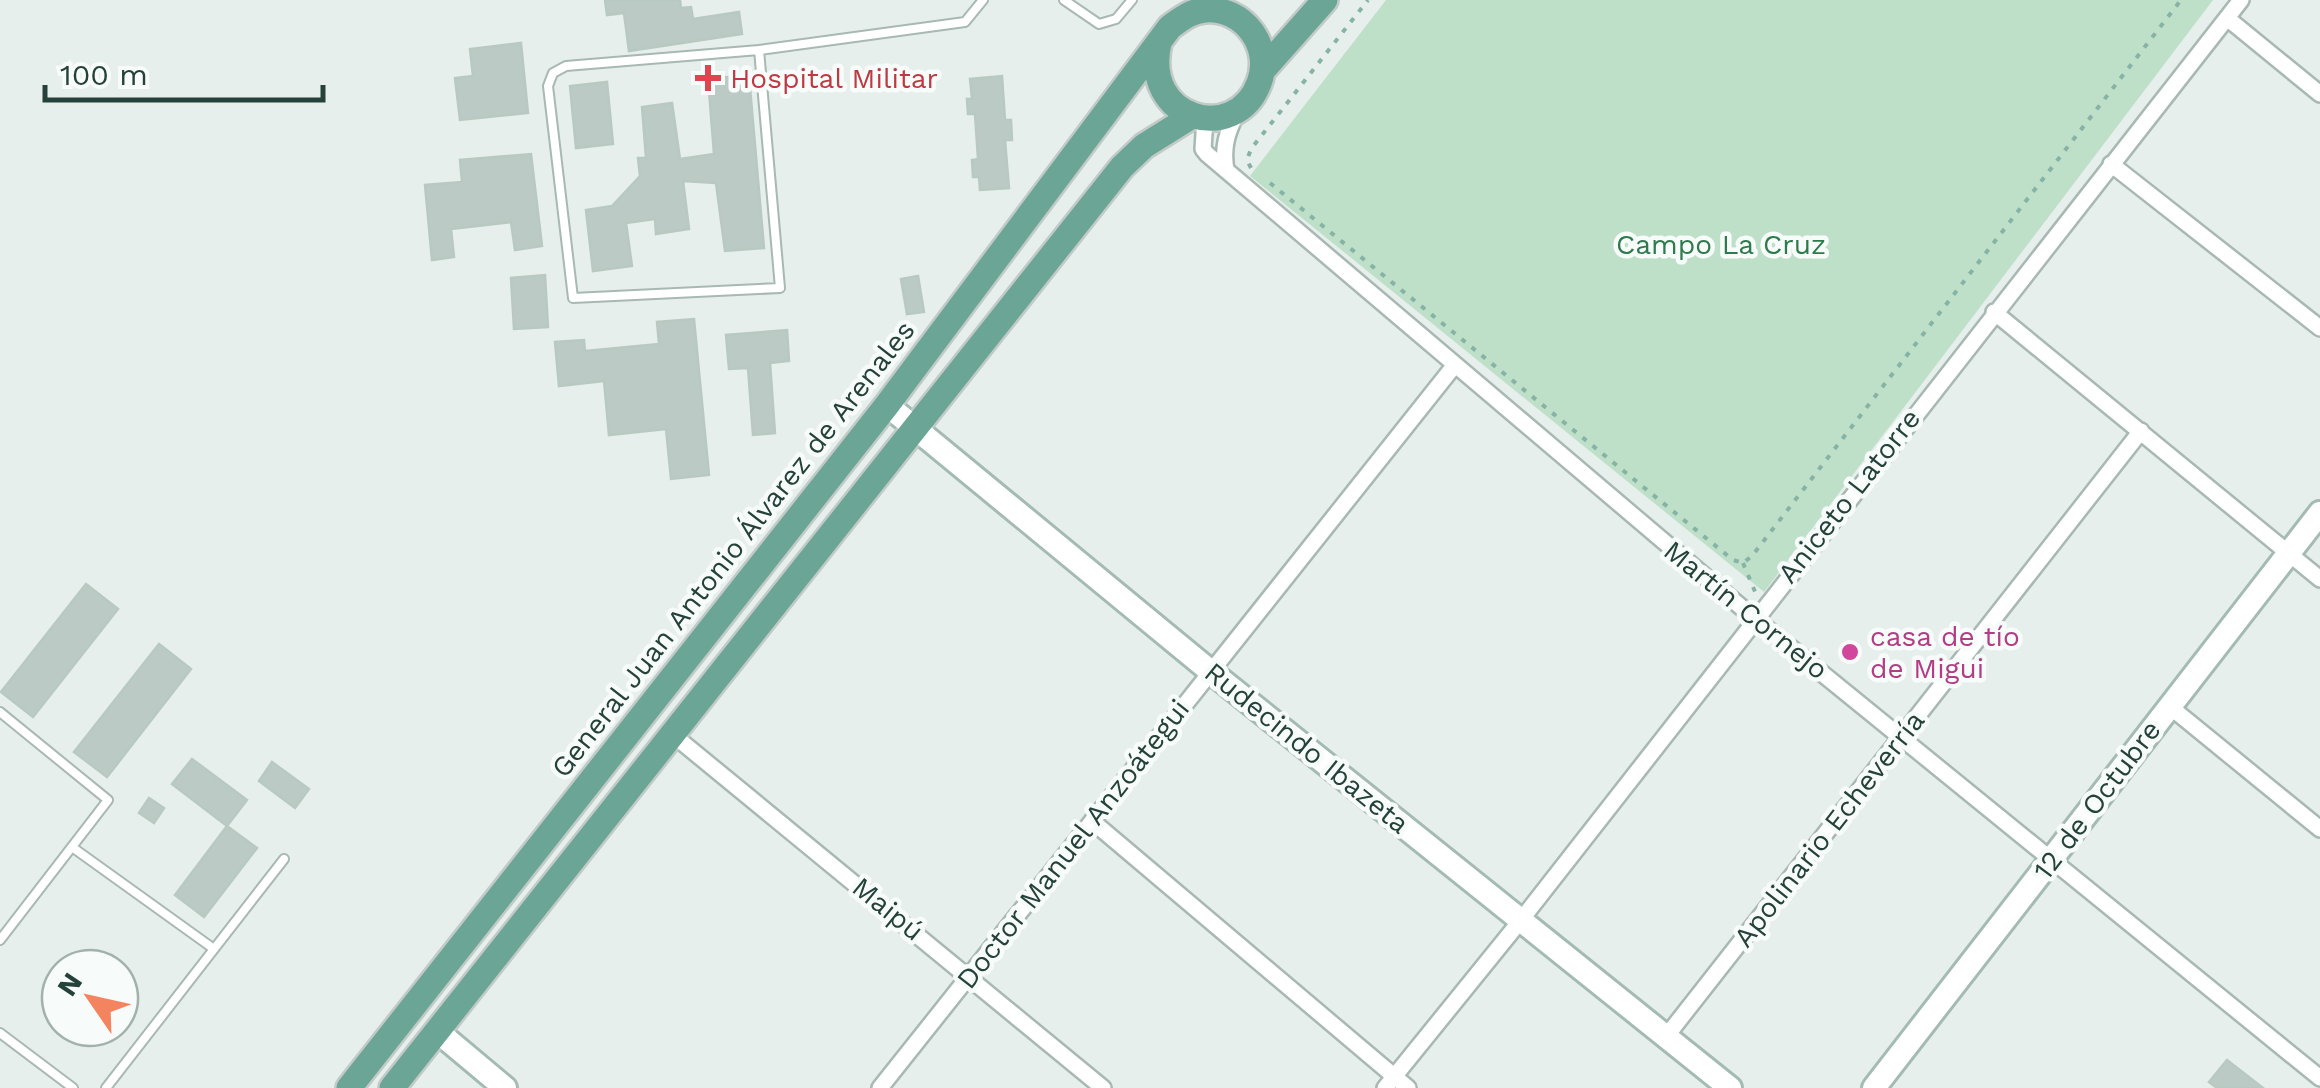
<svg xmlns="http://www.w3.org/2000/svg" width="2320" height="1088" font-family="'Work Sans',sans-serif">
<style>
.green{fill:#bfe0c8}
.building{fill:#bbcac4;stroke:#b8c9c2;stroke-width:2.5}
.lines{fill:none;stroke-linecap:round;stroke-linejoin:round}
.lane-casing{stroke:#a8b8b2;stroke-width:12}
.street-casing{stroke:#a8b8b2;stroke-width:20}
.secondary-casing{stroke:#a4bbb3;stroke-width:28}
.primary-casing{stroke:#c2cac8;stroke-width:30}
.path{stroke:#86b3a5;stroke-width:4;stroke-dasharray:5 8;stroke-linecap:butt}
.lane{stroke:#fff;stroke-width:8}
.street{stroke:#fff;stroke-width:15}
.secondary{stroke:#fff;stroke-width:22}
.primary{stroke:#6aa596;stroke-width:25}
.health-dot{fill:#e0444e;stroke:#f7fbf9;stroke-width:4}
.hotel-dot{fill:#d1479c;stroke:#f7fbf9;stroke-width:4}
.labels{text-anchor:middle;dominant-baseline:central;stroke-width:9;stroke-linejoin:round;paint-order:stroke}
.health-label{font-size:28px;fill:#be3a42;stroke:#f7fbf9;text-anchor:start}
.park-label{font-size:28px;fill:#2d7a4b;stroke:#f7fbf9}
.street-label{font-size:28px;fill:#24423a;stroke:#f7fbf9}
.hotel-label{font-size:28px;fill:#b23c85;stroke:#f7fbf9;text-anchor:start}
</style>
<rect width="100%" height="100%" fill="#e6efeb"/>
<path class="green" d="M1386,0H2213L1764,592L1250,176Z"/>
<path class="building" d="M605,0H680L681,8L691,7L693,19L739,12L742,34L629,51L624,13L607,15Z
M521,43L528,113L460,120L455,78L473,76L470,49Z
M749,76L764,248L725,251L716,183L683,181L689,229L656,234L655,219L626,223L632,266L593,271L586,210L612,206L640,176L638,158H646L642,107L672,103L680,159L714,154L708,78Z
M1002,76L1005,120H1011L1012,140H1005L1009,188L980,190L979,177H973L972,160L978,159L975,114H968L967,99H972L970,79Z
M607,82L613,144L576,148L570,86Z
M531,154L542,246L515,250L511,222L451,229L454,257L432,260L425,185L462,182L460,160Z
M545,275L548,327L514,329L511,278Z
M918,276L924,312L907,314L901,279Z
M694,319L709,475L671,479L666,429L609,435L604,381L559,386L555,342L584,340L585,351L659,344L657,322Z
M787,330L789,361L770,363L775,433L753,435L748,368L729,369L726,335Z
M86,584L118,609L33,717L1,692Z
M159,644L191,669L107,777L74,752Z
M192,759L247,800L227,826L172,784Z
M272,762L309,789L295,808L259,781Z
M149,798L164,808L154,823L139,813Z
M227,826L257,848L204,917L175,895Z
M2227,1060L2263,1088H2217L2209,1082Z"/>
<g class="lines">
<g class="lane-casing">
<path id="lane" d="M1064,0L1099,24L1116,19L1132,0
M759,50L780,288L573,298L548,86L553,73L566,66Z
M759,50L965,22L983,0
M0,712L108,800L0,940
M72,847L214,949
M0,1033L73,1088
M106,1088L284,859"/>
</g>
<g class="street-casing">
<path id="street" d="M2227,18L2320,94
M1205,118L1203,149L1207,154L1754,618L2320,1078
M2111,164L2320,328
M1226,170C1222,147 1227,133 1237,112
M1994,312L2320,579
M2168,705L2320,829
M672,734L1103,1088
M1092,821L1408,1088
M1665,1038L2141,431
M880,1088L1454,366
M1385,1088L1521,920L2241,0"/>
</g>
<g class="secondary-casing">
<path id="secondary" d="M887,405L1210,671L1730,1088
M437,1031L505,1088
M1874,1088L2320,513"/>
</g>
<g class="primary-casing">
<path id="primary" d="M1263,70L1325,0
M349,1088L887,405L1170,27C1181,19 1191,11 1205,10C1244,7 1273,47 1259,83C1236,145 1141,121 1159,43
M392,1088L1122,167L1144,146L1192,116"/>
</g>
<path class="path" d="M1251,168L1247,160L1251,149L1368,0
M1270,183L1733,560L1743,563L1752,556L2181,0
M1743,563L1756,594"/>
<use href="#lane" class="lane"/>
<use href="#street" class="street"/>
<use href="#secondary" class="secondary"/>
<use href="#primary" class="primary"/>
</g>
<path class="health-dot" d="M703 63h10v10h10v10h-10v10h-10v-10h-10v-10h10z"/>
<circle class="hotel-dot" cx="1850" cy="652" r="10"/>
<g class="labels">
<g class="health-label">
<text x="730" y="78">Hospital Militar</text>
</g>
<g class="park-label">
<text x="1721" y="244">Campo La Cruz</text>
</g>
<g class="street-label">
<text transform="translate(1849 496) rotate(-52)">Aniceto Latorre</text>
<text transform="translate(733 549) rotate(-52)">General Juan Antonio Álvarez de Arenales</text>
<text transform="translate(1746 610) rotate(39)">Martín Cornejo</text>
<text transform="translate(1307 748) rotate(39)">Rudecindo Ibazeta</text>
<text transform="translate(2097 800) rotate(-53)">12 de Octubre</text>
<text transform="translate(1829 829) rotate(-52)">Apolinario Echeverría</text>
<text transform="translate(1073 844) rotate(-52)">Doctor Manuel Anzoátegui</text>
<text transform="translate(888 909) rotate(39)">Maipú</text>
</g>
<g class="hotel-label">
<text x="1870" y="636">casa de tío<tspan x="1870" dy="32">de Migui</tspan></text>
</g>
</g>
<g transform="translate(90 998) rotate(304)"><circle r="48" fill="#f7fbf9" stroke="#a3b1ad" stroke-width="2.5"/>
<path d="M0-8L18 38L0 25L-18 38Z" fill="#f4845f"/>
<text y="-15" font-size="28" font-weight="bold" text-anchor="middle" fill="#24423a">N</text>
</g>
<path d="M45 85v15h278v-15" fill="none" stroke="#24423a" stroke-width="5"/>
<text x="60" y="85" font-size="30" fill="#24423a" stroke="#f7fbf9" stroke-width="8" paint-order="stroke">100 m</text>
</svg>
